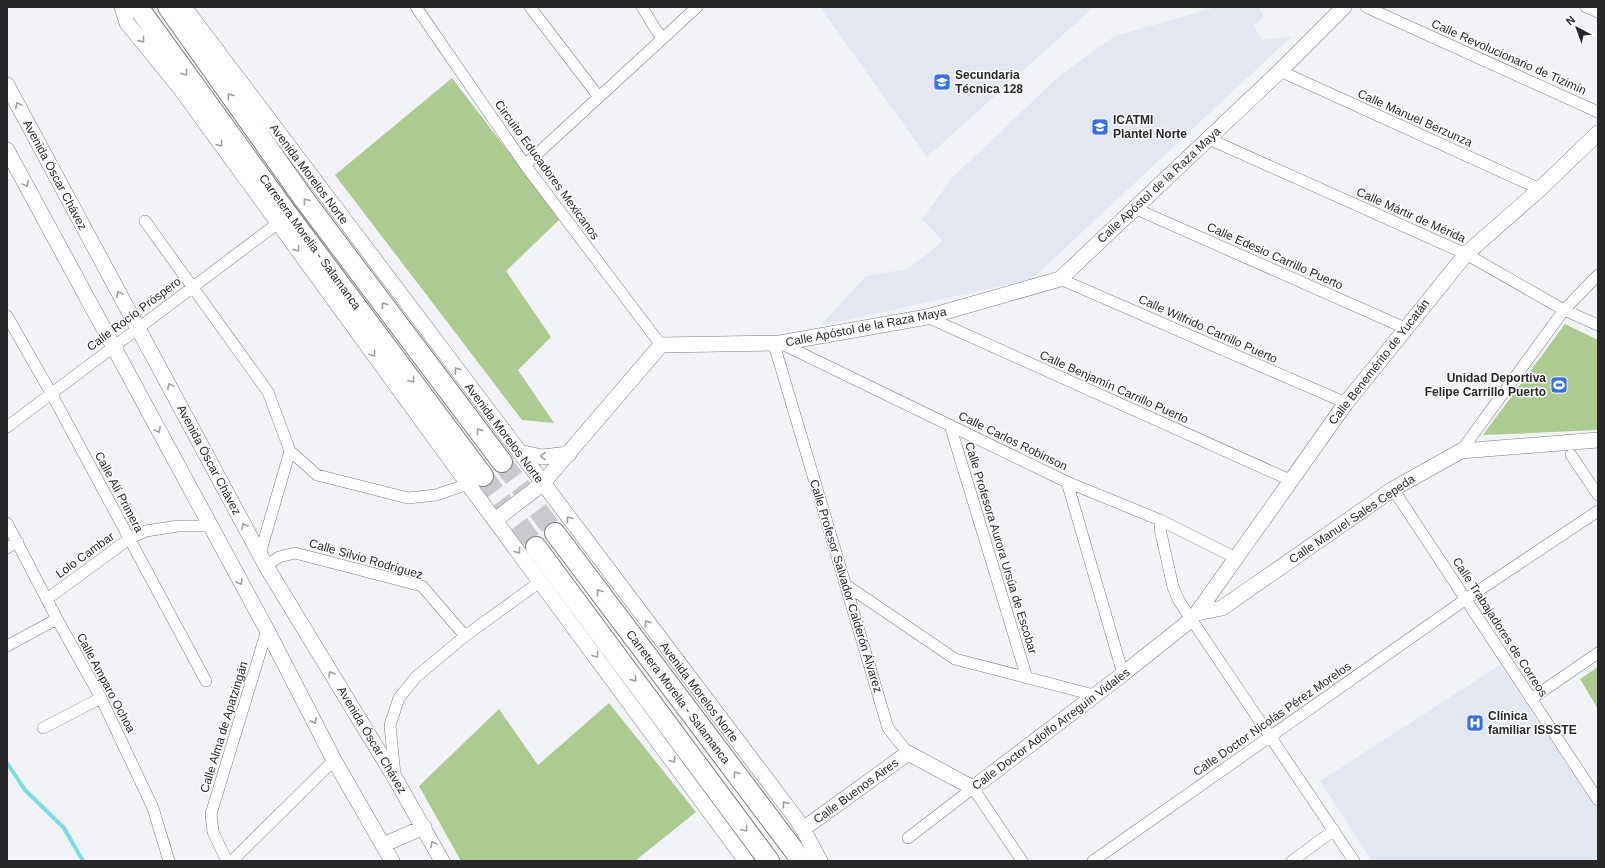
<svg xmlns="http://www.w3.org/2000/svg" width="1605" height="868" font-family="Helvetica,sans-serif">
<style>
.built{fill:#e2e7f2}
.green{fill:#accb90}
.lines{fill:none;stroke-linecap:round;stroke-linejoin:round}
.stream{stroke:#7ddae7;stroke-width:4}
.highway-tunnel{stroke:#c9cacd;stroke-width:20;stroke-dasharray:20 10;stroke-linecap:butt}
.street-casing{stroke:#7c7e81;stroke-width:12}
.secondary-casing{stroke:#7c7e81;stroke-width:16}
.highway-casing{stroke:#7c7e81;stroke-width:22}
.street{stroke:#fff;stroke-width:11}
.secondary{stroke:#fff;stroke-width:15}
.highway{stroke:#fff;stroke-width:20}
.oneway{stroke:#9e9e9f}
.labels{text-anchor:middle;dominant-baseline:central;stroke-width:3;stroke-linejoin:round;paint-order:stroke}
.street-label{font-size:12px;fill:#272729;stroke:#fff}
.poi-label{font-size:12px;font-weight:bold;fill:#272729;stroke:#fff;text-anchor:start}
</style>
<rect width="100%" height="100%" fill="#f1f3f6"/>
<path class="built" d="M820,7H1094L927,157Z
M1216,7H1259L1264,18L1253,25L1262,40L1292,36L1032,279L820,326L866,276L908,269L943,241L922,219L953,177L1059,76L1115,36Z
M1500,665L1598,811V861H1372L1320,781Z"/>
<path class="green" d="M452,78L560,219L506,271L551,337L518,370L554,423L522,420L335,175Z
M1565,324L1598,340V430L1483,435Z
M1598,667V709L1580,679Z
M609,703L696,812L635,861H461L419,786L499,709L538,765Z"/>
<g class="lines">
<path class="stream" d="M7,763L25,790L64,828L83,861"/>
<path class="highway-tunnel" d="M502,462L555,533
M483,476L536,547"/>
<g class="street-casing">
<path id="street" d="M416,7L525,165L661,345
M530,7L599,97
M642,7L656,30L663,38
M1366,7L1598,112
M1586,7L1598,12
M1280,71L1540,189
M1209,139L1466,254L1564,310L1598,325
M525,165L697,7
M1134,208L1405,328
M145,221L268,392L290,451L317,475L408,498L436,495L468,484
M1060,279L1346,403
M7,316L51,393L206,681
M927,317L1290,480
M772,343L776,351L888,728L908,753
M780,343L1067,482L1160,520L1236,558
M950,425L1027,678
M7,427L278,223
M1461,451L1564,310L1598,275
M1571,455L1598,495
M1067,482L1123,674
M1393,489L1598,800
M1160,520V529L1173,587L1179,601L1354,861
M7,523L57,619L101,698L153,808L169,861
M7,548L18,542
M260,554L290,451
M266,566L279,557L295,553L422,586L465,636
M846,585L955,659L1094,695
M47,599L129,539L146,531L178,526H210
M7,646L57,619
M1531,699L1598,653
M43,728L101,698
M395,775L390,725L399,698L416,677L465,636L541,581
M908,838L973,788L1022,861
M227,861L213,832L211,814L267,630
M232,861L334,760
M1093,861L1466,599L1598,511
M1292,861L1334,830"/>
</g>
<g class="secondary-casing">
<path id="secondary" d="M122,7L127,23L180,88L468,484L746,861
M184,7L795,817L803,829L820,861
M7,85L266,566L395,778L442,861
M7,150L267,630L334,760L392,861
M519,452L542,457L569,454
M495,520L542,484L661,345L780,343L927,317L1060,279L1280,71L1344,7
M1197,613L1346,403L1466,254L1540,189L1598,133
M1197,613L1222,608L1393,489L1461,451L1598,440
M803,829L908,753L973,788L1123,674L1192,619
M383,845L424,827"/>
</g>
<g class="highway-casing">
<path id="highway" d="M138,7L286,212L483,476
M168,7L304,199L502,462
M555,533L802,861
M536,547L769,861"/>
</g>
<use href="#street" class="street"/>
<use href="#secondary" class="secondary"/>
<use href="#highway" class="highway"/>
</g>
<defs><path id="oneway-chevron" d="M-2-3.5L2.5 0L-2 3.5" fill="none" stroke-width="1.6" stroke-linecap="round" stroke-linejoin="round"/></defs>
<g class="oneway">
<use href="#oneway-chevron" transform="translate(142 40) rotate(51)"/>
<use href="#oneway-chevron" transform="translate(185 73) rotate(54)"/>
<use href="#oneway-chevron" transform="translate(230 96) rotate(-126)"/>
<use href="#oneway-chevron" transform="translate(18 105) rotate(-118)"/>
<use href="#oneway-chevron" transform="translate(220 144) rotate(54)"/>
<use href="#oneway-chevron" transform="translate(26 184) rotate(62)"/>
<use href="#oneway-chevron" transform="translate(306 201) rotate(-127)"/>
<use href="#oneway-chevron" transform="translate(297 249) rotate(54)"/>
<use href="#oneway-chevron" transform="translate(119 294) rotate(-118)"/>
<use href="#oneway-chevron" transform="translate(384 305) rotate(-127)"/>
<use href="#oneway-chevron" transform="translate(373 354) rotate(54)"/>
<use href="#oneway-chevron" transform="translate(457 370) rotate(-127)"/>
<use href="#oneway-chevron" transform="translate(412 380) rotate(53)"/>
<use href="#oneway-chevron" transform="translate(170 386) rotate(-118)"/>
<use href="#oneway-chevron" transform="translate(158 430) rotate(62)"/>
<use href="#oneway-chevron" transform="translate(479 431) rotate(-127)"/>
<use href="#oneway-chevron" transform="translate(543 456) rotate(-179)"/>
<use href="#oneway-chevron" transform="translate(569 519) rotate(-127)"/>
<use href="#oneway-chevron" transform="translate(244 526) rotate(-118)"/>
<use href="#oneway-chevron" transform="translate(518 551) rotate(53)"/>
<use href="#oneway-chevron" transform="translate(240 582) rotate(61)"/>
<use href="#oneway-chevron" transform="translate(599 592) rotate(-127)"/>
<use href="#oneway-chevron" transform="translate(647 623) rotate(-127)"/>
<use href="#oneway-chevron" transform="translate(596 655) rotate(54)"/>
<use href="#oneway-chevron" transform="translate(331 674) rotate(-121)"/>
<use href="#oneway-chevron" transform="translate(634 679) rotate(53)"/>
<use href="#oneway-chevron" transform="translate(314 721) rotate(63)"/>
<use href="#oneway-chevron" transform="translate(673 760) rotate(54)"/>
<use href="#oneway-chevron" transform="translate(736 774) rotate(-127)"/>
<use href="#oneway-chevron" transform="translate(785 804) rotate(-127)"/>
<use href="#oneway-chevron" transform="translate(745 829) rotate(53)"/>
<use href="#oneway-chevron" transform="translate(433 844) rotate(-118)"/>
</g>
<defs>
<g id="school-square" transform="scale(0.9)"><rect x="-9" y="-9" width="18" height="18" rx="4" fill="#3771e0" stroke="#fff"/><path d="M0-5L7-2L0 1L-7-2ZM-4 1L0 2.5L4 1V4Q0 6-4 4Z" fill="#fff"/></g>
<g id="university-square" transform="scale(0.9)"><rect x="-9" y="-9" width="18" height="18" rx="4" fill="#3771e0" stroke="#fff"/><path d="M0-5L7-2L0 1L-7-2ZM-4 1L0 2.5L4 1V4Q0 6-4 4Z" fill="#fff"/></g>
<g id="stadium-square" transform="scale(0.9)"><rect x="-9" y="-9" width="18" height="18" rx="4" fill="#3771e0" stroke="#fff"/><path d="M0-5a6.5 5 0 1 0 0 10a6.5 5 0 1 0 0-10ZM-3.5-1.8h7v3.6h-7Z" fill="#fff"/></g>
<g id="hospital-square" transform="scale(0.9)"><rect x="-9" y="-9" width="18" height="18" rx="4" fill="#3771e0" stroke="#fff"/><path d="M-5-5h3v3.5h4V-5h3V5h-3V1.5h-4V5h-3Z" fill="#fff"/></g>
</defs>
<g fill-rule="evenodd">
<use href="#school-square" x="942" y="82"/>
<use href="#university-square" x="1100" y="127"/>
<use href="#stadium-square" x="1559" y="385"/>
<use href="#hospital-square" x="1475" y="723"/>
</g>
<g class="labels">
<g class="street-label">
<text transform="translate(1509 57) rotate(24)">Calle Revolucionario de Tizimín</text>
<text transform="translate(1415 118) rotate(24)">Calle Manuel Berzunza</text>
<text transform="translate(547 170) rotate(54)">Circuito Educadores Mexicanos</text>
<text transform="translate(309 174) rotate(53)">Avenida Morelos Norte</text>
<text transform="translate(55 175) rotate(62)">Avenida Óscar Chávez</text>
<text transform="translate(1159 185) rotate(-43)">Calle Apóstol de la Raza Maya</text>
<text transform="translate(1411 215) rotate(24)">Calle Mártir de Mérida</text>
<text transform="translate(310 242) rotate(54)">Carretera Morelia - Salamanca</text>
<text transform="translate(1275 256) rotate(24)">Calle Edesio Carrillo Puerto</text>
<text transform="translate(134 314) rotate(-37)">Calle Rocío Próspero</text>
<text transform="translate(866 327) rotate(-11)">Calle Apóstol de la Raza Maya</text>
<text transform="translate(1208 329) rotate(24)">Calle Wilfrido Carrillo Puerto</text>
<text transform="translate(1379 362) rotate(-52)">Calle Benemérito de Yucatán</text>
<text transform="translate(1114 387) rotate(24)">Calle Benjamín Carrillo Puerto</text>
<text transform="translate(504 433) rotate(53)">Avenida Morelos Norte</text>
<text transform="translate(1013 441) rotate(26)">Calle Carlos Robinson</text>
<text transform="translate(209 460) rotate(62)">Avenida Óscar Chávez</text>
<text transform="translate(119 492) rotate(62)">Calle Alí Primera</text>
<text transform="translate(1352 519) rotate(-34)">Calle Manuel Sales Cepeda</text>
<text transform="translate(1001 548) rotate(73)">Calle Profesora Aurora Ursúa de Escobar</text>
<text transform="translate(85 555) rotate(-36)">Lolo Cambar</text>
<text transform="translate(366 559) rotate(16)">Calle Silvio Rodríguez</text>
<text transform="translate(846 586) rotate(73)">Calle Profesor Salvador Calderón Álvarez</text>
<text transform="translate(1500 627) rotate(57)">Calle Trabajadores de Correos</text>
<text transform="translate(106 683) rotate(62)">Calle Amparo Ochoa</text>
<text transform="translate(699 692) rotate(53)">Avenida Morelos Norte</text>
<text transform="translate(678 697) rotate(53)">Carretera Morelia - Salamanca</text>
<text transform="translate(1272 719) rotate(-35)">Calle Doctor Nicolás Pérez Morelos</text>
<text transform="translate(224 727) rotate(-73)">Calle Alma de Apatzingán</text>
<text transform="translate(1051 729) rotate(-37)">Calle Doctor Adolfo Arreguín Vidales</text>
<text transform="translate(372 740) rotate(59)">Avenida Óscar Chávez</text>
<text transform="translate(856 791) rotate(-36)">Calle Buenos Aires</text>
</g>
<g class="poi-label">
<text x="955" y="75">Secundaria<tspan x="955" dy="14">Técnica 128</tspan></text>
<text x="1113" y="120">ICATMI<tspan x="1113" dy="14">Plantel Norte</tspan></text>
<text x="1546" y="378" text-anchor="end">Unidad Deportiva<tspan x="1546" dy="14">Felipe Carrillo Puerto</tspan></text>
<text x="1488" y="716">Clínica<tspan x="1488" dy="14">familiar ISSSTE</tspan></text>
</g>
</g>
<rect width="1605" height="868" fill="none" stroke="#272729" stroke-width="16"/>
<g transform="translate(1577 28) rotate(319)" stroke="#ffffff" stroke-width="3" paint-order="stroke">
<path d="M0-3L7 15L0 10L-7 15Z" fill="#272729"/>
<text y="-6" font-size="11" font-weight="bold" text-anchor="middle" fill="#272729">N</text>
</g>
</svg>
